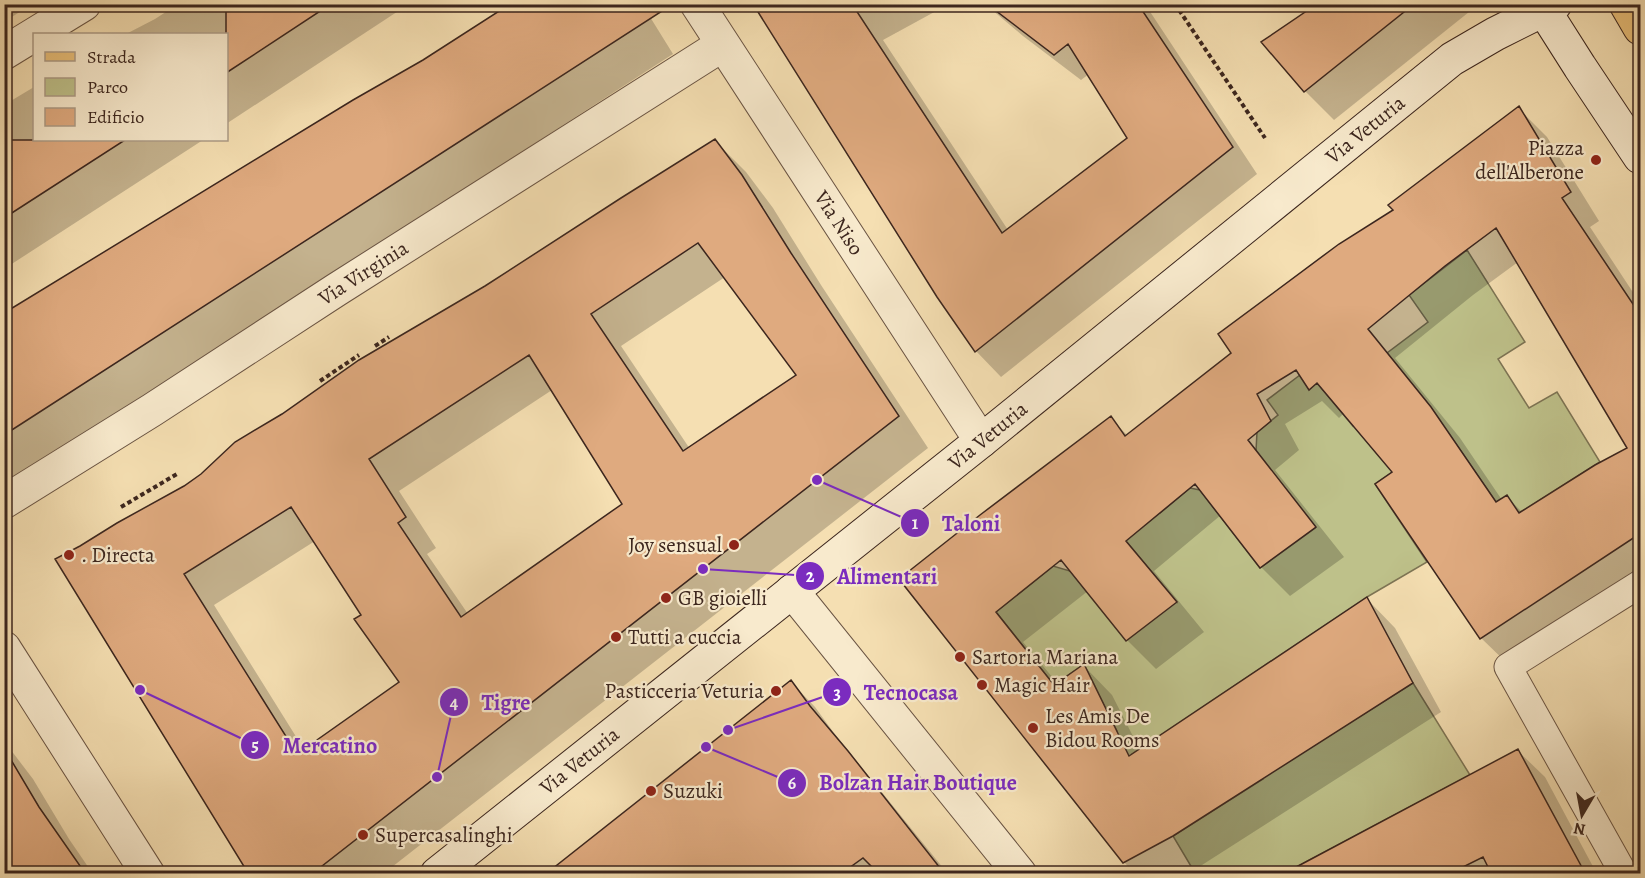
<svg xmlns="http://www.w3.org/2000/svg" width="1645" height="878" font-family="Alegreya,serif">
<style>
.green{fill:#bec18a;stroke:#7d7454;stroke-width:1.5}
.shadow{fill:#0003;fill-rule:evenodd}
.building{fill:#dfaa7f;stroke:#3c261e;stroke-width:1.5;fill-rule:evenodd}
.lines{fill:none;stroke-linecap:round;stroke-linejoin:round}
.lane-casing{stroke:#6a5443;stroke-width:29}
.street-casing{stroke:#6a5443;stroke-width:35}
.secondary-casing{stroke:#3c261e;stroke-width:35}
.primary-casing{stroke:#3c261e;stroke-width:35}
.path{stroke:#3c261e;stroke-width:4;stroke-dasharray:4.5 3;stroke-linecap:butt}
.lane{stroke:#f8eacd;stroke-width:27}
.street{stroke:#f8eacd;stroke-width:33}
.secondary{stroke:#f8eacd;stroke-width:33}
.primary{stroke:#eac079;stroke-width:33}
.poi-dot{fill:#8f2418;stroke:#f8eacd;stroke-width:2}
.labels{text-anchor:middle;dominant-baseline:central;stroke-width:4.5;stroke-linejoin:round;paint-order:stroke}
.street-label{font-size:21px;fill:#3c261e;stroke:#f8eacd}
.poi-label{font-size:21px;fill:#3c261e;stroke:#f8eacd;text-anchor:start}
.leader{fill:none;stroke:#7b2cbf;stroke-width:2}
.callout-dot{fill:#7b2cbf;stroke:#f8eacd;stroke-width:2}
.mark-label{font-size:18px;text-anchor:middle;font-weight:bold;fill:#fff}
.callout-label{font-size:22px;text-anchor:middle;font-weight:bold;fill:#7b2cbf;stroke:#f8eacd;stroke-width:4.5;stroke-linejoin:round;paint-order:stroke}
</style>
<rect width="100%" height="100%" fill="#f5dfb2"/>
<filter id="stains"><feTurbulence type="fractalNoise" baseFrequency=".00333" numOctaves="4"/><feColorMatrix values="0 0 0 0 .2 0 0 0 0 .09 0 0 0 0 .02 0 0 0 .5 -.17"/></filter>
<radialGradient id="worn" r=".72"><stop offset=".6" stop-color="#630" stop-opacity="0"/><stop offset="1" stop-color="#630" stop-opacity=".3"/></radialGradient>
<path class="green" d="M1467,250L1525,342L1498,359L1529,408L1557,392L1600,462L1519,513L1496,502L1449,434L1375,484L1427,562L1367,597L1132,754L1135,764L1101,745L1117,731L1084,664L1054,685L996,612L1053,566L1176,602L1115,528L1142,495L1160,513L1190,488L1200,490L1260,568L1315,528L1256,451L1257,432L1278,415L1267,400L1300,375L1312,377L1353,426L1387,353L1428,322L1409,295Z
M1413,683L1470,775L1285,873H1195L1173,836L1263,779L1251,760L1314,745Z"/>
<path class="shadow" d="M4,4H32L4,22Z
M178,4H409L226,124V34H126L155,19Z
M642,4L673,54L15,480L4,470V313Z
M775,4H949L883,40L1008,230L1129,139L1089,74L1081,80L1023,36L985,4H1145L1257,174L1001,377L976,351Z
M1320,4H1464L1469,12L1334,120L1305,91Z
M34,87V140H203L4,269V105Z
M1518,108L1547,137L1599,221L1590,227L1640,303V581L1510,666L1481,638L1394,473L1344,413L1339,418L1322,401L1285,424L1299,450L1275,470L1344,557L1290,596L1261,567L1221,515L1154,571L1204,632L1156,669L1127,640L1088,591L1023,642L1058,684L1084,666L1112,695L1140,750L1367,599L1395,628L1441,712L1202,865L1186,874H1135L1124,862L901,579L1110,418L1128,436L1233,353L1395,211ZM1518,262L1629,449L1523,513L1507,497L1502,500L1460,438L1395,358L1473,295Z
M715,141L746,172L773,208L821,285L928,448L383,874H249L57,560L185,487L485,288ZM725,277L799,376L690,449L621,346ZM552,390L624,504L468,614L427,554L436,548L399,491ZM315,541L363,616L401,682L305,751L214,605Z
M791,682L815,707L834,733L948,874H551Z
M4,741L33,779L69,839L93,874H4Z
M1518,751L1545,777L1597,874H1288Z"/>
<path class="building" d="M226,4H331L226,73Z
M510,4H673L4,435V313L353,100L423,60Z
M753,4H852L1002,233L1127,138L1068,44L1054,55L987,4H1138L1233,147L975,352L937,297Z
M1317,4H1414L1304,92L1261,42Z
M1519,106L1571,192L1562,198L1641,316V533L1480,639L1375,484L1392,472L1317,383L1309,390L1296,370L1257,394L1271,421L1248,440L1316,527L1260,568L1195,484L1126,541L1177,602L1126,641L1061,560L996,612L1054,685L1084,664L1129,756L1367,597L1413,683L1173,836L1123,863L899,579L980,515L1111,416L1125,436L1231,353L1218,334L1339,244L1393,210L1388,205ZM1496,228L1627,448L1595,465L1519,513L1507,495L1496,502L1431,407L1368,329L1445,266Z
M715,139L742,175L791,253L899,416L313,873H248L55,559L80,546L117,523L184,486L201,474L235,442L282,414L359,360L485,286L621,198ZM698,243L796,375L683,451L591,314ZM529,355L622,504L461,617L398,523L406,517L369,459ZM291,507L361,615L354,619L399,682L297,754L184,574Z
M4,140H125L4,218Z
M791,680L810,706L848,751L944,873H878L863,858L842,873H547Z
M4,748L39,807L85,873H4Z
M1518,749L1585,873H1491L1483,857L1451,873H1285Z"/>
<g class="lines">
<g class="lane-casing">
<path id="lane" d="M1624,874L1508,667L1640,584"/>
</g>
<g class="street-casing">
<g id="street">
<path id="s1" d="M697,4L981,441"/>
<path d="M4,53L84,4"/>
<path id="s2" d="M4,502L152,410L336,290L722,45"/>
<path d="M792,591L1020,874"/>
<path d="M4,648L148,874"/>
</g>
</g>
<g class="secondary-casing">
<g id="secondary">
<path d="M1540,4L1580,67L1640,157"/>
<path id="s3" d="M437,874L981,441L1452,59L1495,34L1555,4"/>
</g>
</g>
<g class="primary-casing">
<path id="primary" d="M1626,4L1640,28"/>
</g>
<path class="path" d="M1175,4L1265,138
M375,346L389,337
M320,381L359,355
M121,507L177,474"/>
<use href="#lane" class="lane"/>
<use href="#street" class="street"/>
<use href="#secondary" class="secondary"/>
<use href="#primary" class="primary"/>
</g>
<g class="poi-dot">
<circle cx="1596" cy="160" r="6"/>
<circle cx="734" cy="545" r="6"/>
<circle cx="69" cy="555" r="6"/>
<circle cx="666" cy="598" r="6"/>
<circle cx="616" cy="637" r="6"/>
<circle cx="960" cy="657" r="6"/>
<circle cx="982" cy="685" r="6"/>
<circle cx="776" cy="691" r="6"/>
<circle cx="1033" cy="728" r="6"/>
<circle cx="651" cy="791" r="6"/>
<circle cx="363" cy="835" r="6"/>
</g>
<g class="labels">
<g class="street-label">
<text stroke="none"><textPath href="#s3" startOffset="1190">Via Veturia</textPath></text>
<text stroke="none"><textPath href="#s1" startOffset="261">Via Niso</textPath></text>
<text stroke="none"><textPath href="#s2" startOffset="426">Via Virginia</textPath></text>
<text stroke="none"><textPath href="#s3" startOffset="704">Via Veturia</textPath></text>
<text stroke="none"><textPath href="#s3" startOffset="182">Via Veturia</textPath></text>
</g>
<g class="poi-label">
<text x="1584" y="148" text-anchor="end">Piazza<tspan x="1584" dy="24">dell'Alberone</tspan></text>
<text x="722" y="545" text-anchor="end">Joy sensual</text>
<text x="81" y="555">. Directa</text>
<text x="678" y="598">GB gioielli</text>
<text x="628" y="637">Tutti a cuccia</text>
<text x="972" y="657">Sartoria Mariana</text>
<text x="994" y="685">Magic Hair</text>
<text x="764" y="691" text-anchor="end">Pasticceria Veturia</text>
<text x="1045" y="716">Les Amis De<tspan x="1045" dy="24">Bidou Rooms</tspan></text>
<text x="663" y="791">Suzuki</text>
<text x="375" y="835">Supercasalinghi</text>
</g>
</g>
<path class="leader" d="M817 480L915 523M703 569L810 576M728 730L837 692M437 777L454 702M140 690L255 745M706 747L792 783"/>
<g class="callout-dot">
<circle cx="817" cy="480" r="6"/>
<circle cx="703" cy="569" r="6"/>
<circle cx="728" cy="730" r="6"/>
<circle cx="437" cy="777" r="6"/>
<circle cx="140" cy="690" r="6"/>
<circle cx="706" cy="747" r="6"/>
<circle cx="915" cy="523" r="15"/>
<circle cx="810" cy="576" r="15"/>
<circle cx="837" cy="692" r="15"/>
<circle cx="454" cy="702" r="15"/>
<circle cx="255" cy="745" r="15"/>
<circle cx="792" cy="783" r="15"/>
</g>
<g class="mark-label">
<text x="915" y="529">1</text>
<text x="810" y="582">2</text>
<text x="837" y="699">3</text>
<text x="454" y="708">4</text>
<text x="255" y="751">5</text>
<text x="792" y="789">6</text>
</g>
<g class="callout-label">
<text x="971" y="531">Taloni</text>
<text x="887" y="584">Alimentari</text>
<text x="911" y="700">Tecnocasa</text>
<text x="506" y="710">Tigre</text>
<text x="330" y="753">Mercatino</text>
<text x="918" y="790">Bolzan Hair Boutique</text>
</g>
<rect width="1645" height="878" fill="none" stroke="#f5dfb2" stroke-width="24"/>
<rect x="6" y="6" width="1633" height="866" fill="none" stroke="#3c261e" stroke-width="3"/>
<rect x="12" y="12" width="1621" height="854" fill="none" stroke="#3c261e" stroke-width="1.5"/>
<rect x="33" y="33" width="195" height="108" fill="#f8eacd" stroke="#ad9c87" stroke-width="1.5"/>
<rect x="45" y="52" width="30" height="9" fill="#eac079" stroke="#ad9c87" stroke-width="1.5"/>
<text x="87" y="63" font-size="18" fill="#3c261e">Strada</text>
<rect x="45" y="78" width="30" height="18" fill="#bec18a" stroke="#ad9c87" stroke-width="1.5"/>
<text x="87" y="93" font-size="18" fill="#3c261e">Parco</text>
<rect x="45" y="108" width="30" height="18" fill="#dfaa7f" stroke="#ad9c87" stroke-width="1.5"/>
<text x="87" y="123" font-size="18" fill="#3c261e">Edificio</text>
<g transform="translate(1582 815) rotate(190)" stroke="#f8eacd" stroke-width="4.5" paint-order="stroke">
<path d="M0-4.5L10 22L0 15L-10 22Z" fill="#3c261e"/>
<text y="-9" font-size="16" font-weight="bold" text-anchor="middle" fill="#3c261e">N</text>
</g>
<rect width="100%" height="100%" filter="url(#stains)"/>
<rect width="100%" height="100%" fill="url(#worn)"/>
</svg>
